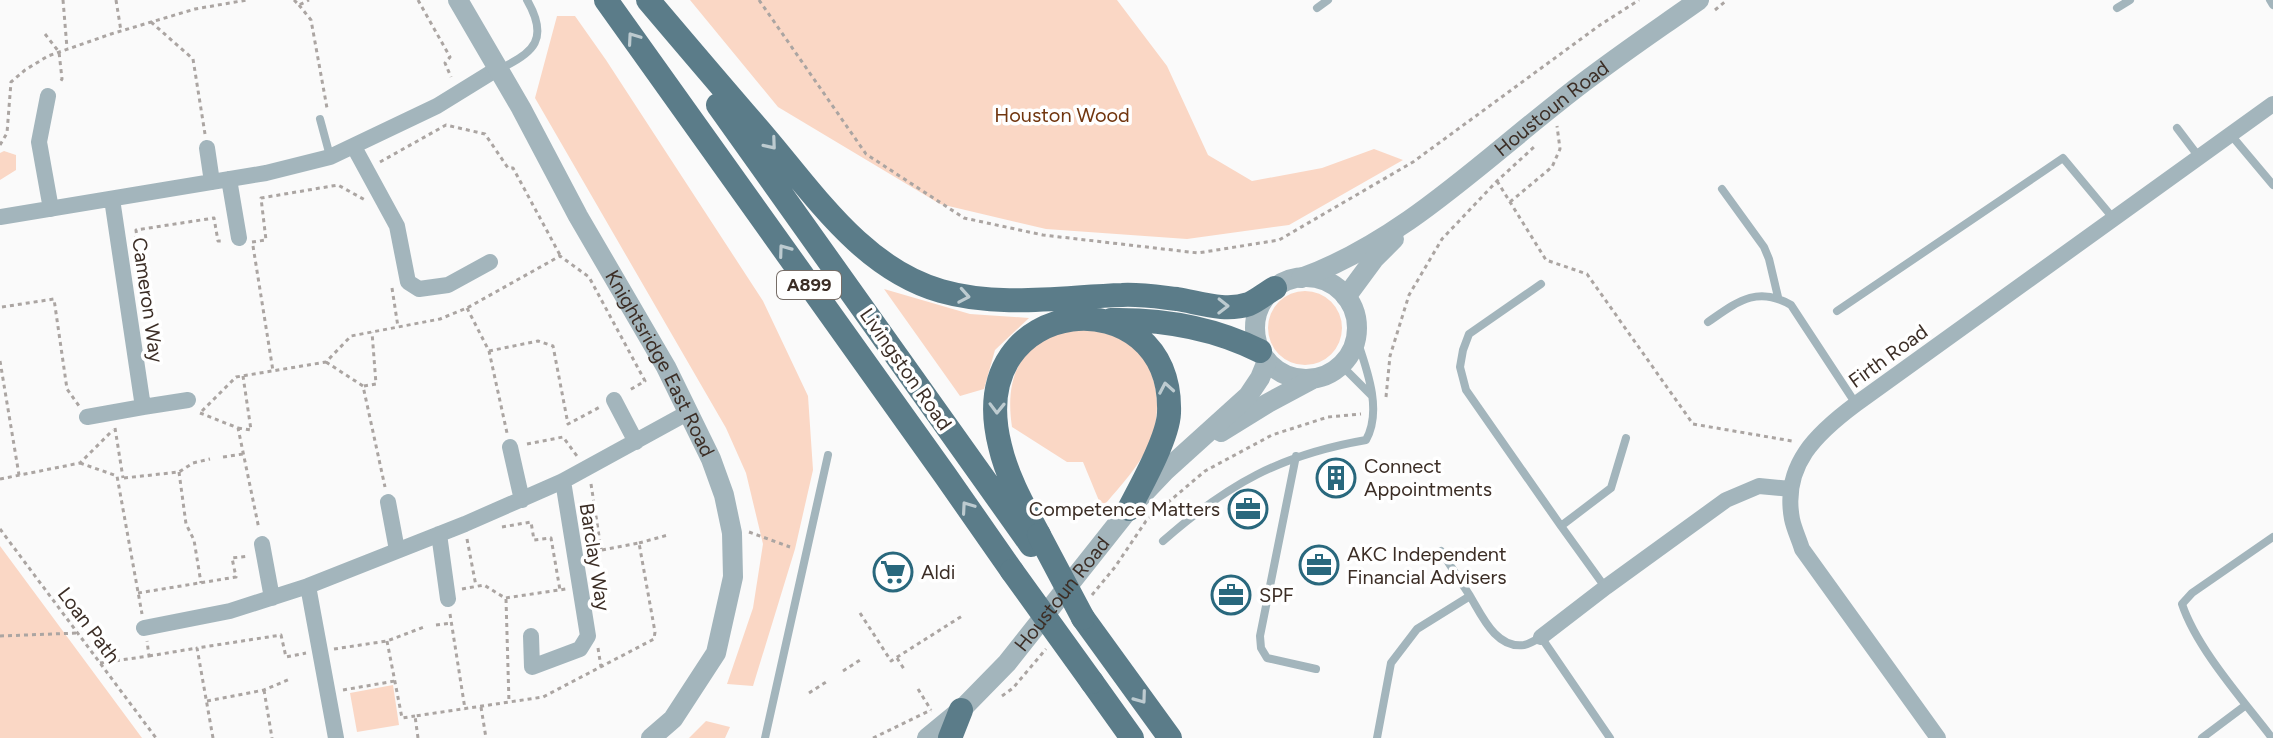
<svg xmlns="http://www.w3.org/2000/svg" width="2273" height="738" font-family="Figtree,sans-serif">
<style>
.green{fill:#fad7c5}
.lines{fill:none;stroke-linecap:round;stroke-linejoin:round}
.path{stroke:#aba5a2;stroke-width:3;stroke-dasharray:4 4;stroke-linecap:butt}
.service{stroke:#a3b5bc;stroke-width:8}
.minor{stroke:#a3b5bc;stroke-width:16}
.tertiary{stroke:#a3b5bc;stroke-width:20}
.primary{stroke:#5b7c89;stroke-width:24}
.primary-bridge{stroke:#5b7c89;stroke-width:24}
.oneway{stroke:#bdcbd0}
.labels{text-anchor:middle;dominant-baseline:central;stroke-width:7;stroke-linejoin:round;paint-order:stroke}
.shield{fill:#fff;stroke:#766d67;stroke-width:2}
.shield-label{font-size:18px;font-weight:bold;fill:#3c2e26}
.street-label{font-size:20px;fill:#3c2e26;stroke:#fff}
.park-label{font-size:20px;fill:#71360f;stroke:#fff}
.poi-label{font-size:20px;fill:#3c2e26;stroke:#fff;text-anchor:start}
</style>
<rect width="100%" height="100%" fill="#fafafa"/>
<path class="green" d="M690,0H1117L1167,66L1208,155L1252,181L1322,168L1374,149L1403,160L1289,225L1187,239L1046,229L940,204L778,107Z
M557,16H575L606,60L763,301L808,396L813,470L795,549L753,686L727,684L753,608L763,544L746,473L726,428L535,98Z
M4,151L16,155V170L0,180V153Z
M884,289L970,314L1029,318L995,350L984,389L960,396Z
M1268 328a37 37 0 1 1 74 0a37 37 0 1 1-74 0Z
M1085,328C1101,332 1117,335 1131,346C1158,366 1162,407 1152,437C1142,464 1120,486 1102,508L1083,462H1067L1012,427C1007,394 1011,360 1042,341C1048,338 1053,334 1059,332C1068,330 1077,329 1085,328Z
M0,546L142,738H0Z
M393,685L399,725L357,732L350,693Z
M706,721L730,727L725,738H689Z"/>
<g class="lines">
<path class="path" d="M63,0L67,48
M116,0L121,31
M294,0L299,5L309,0
M418,0L450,57L445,63L451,77
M759,0L866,154L964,218L1043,235L1198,253L1279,240L1413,162L1600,25L1639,0
M299,5L311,20L327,108
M1715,10L1727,0
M151,22L193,59L205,134
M45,34L59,52L62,79L59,84
M0,145L7,133L11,82L25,70L48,56L111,34L195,9L247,0
M380,162L446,125L485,134L508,168H513L560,255
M1497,181L1546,260L1587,274L1693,424L1792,441
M1510,202L1552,167L1560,149L1557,126
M134,238H137L136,230L214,218L218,241H222
M252,242L266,240L261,198L338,185L365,200
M253,246L273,371
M392,288L398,327
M2,307L54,299L67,389L79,406
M467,308L489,351L507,433
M489,351L538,341L553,346L568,424L600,407
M0,361L19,475
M326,362L363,386L385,487
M364,386L376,384L372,332
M1386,397L1390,356L1409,295L1442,239L1497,181L1534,147
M202,411L236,377L326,362L351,336L440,319L467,308L560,256L589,277L645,381L628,391
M200,413L238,428L259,529
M115,428L123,478
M238,428L251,430L243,376
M527,444L563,437L577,456
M223,457L243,454
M80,463L117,476L142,614
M179,472L186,524L194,540L201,583
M124,478L179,472L193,463L210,459
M0,479L80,463L113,430
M591,484L601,549
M502,527L531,522L534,540L551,538L560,590
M0,529L156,738
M749,532L790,547
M467,539L476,586
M639,543L668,535
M462,589L484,585L505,598L566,589
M138,593L236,577L232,558L249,556
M1092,595L1115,567L1146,521L1205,471L1272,435L1328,417L1361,414
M506,599L509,703
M860,613L891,661L962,616
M450,614L465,709
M436,625L452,623
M0,636L78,633
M387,641L402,718L415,716
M598,648L601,667
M334,649L387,641L424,627
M149,656L197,648
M897,658L904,669
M100,663L149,656L147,641
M843,671L860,660
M918,689L931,710
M264,690L272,738
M343,690L395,681
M809,693L826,682
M1002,696L1013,688L1046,649
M207,701L264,690L290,679
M481,707L486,738
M213,738L197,648L281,635L286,657L306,653
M418,738L415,716L543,697L654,639L655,632L639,543L591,552
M873,738L931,710"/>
<path class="service" d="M2270,0L2273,5
M1317,8L1328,0
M2117,8L2130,0
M499,69C535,53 549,38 527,0
M320,119L330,156
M2177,128L2199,157
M2231,135L2273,185
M1722,189L1764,247L1769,259L1778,297
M1541,284L1469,334L1463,350L1460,367L1466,390L1561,526L1611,488L1626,438
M1837,311L2063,158L2113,218
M1708,322C1737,302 1757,285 1791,305L1856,404
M1341,365L1372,396
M1296,456L1260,636L1261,648L1267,658L1316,669
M1561,526L1605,587
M1163,541C1228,484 1280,455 1366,440C1383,410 1366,367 1356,337
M1441,551L1470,596
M765,738L828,455
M1377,738L1391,663L1417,629L1470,596C1482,616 1496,649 1524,645C1529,644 1536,640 1541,637L1610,738
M2202,738L2246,705
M2272,738C2243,700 2197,649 2182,604L2192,593L2273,537"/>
<path class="minor" d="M48,96L39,142L51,209
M354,147L397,226L408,282L419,289L448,285L490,262
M207,148L212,182
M229,179L239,238
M112,199L143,407L188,400
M0,217L266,173L330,157L437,106L497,69
M614,400L636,442
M87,417L143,407
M510,447L522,500
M388,502L397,550
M439,534L448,599
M262,544L272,598
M308,586L336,738
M144,628L230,611L308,586L465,524L563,481L689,412
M531,636L532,667L580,649L588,636L563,481
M1541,637L1606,587L1726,500L1759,486L1791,489
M1938,738L1802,549C1799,539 1794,529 1792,519C1782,465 1817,433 1856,404L2273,104"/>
<g class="tertiary">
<path id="s1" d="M458,0L521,108L578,216L666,367L711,459L724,495L732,533L733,577L716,653L673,719L651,738"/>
<circle cx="1306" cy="328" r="51"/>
<path id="s2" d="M1301,278C1398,243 1476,167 1556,104C1601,67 1651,34 1699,0"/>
<path d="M1346,297L1374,259L1394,239"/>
<path d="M1221,432L1268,403L1311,380"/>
<path id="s3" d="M927,738L961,710L1007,663L1129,509L1165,471L1248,396L1260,378L1267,361"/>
</g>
<path class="primary" d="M606,0L945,475L1012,571
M648,0C687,46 726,92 766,138C816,197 864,269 941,291C1000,308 1062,297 1122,295C1140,294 1159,297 1177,299C1201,303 1225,312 1249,304C1258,300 1266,293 1275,288
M718,105L1031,545
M1111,320C1163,319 1214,328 1260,351
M1039,535C1024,507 1007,477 1000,446C961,291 1174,275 1169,413C1168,438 1141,486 1129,509
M1083,618L1170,738
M1092,682L1132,738
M950,738L961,710"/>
<path class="primary-bridge" d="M1039,535L1083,618
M1012,571L1092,682"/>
</g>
<defs><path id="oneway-chevron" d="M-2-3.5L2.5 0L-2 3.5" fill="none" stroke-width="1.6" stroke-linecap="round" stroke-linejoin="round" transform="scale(2)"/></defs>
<g class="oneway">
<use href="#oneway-chevron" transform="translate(633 38) rotate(-125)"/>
<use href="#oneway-chevron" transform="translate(771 144) rotate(50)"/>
<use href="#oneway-chevron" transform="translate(784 250) rotate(-126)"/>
<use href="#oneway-chevron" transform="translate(964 296) rotate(10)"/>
<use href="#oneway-chevron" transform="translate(1223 306) rotate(1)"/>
<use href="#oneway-chevron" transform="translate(1166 388) rotate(-100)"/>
<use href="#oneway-chevron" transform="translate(997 408) rotate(91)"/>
<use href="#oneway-chevron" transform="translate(967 507) rotate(-125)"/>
<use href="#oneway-chevron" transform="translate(1141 698) rotate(54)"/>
</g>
<defs>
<g id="building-ring" transform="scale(2)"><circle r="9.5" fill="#fff" stroke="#29687d" stroke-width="1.5"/><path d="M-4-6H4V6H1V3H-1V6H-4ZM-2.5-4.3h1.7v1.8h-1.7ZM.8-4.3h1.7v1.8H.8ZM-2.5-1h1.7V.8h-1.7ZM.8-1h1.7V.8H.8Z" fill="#29687d"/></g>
<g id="office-ring" transform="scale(2)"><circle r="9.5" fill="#fff" stroke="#29687d" stroke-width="1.5"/><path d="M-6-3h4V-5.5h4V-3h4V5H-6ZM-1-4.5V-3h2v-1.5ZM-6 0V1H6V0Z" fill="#29687d"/></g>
<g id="supermarket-ring" transform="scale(2)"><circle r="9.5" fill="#fff" stroke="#29687d" stroke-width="1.5"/><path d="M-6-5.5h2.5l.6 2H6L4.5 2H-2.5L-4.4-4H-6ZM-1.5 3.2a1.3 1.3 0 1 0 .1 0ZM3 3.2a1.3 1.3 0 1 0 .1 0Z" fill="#29687d"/></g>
</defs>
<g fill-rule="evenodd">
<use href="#building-ring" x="1336" y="478"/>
<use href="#office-ring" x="1248" y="509"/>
<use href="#office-ring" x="1319" y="565"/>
<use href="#supermarket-ring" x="893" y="572"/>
<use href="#office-ring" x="1231" y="595"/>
</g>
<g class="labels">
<rect class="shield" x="777" y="271" width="64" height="28" rx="6"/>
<g class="shield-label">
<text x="809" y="285">A899</text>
</g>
<g class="street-label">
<text stroke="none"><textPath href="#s2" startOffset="304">Houstoun Road</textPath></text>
<text transform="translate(148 300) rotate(82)">Cameron Way</text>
<text transform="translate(1888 356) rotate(-36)">Firth Road</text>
<text stroke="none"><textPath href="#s1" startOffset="416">Knightsridge East Road</textPath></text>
<text transform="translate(906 369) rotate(55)">Livingston Road</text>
<text transform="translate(595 557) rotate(81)">Barclay Way</text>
<text stroke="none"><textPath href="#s3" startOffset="198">Houstoun Road</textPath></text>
<text transform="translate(89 625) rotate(53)">Loan Path</text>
</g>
<g class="park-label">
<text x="1062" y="115">Houston Wood</text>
</g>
<g class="poi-label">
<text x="1364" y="466">Connect<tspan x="1364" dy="23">Appointments</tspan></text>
<text x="1220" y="509" text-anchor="end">Competence Matters</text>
<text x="1347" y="554">AKC Independent<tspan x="1347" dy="23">Financial Advisers</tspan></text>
<text x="921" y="572">Aldi</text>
<text x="1259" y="595">SPF</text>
</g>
</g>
</svg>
